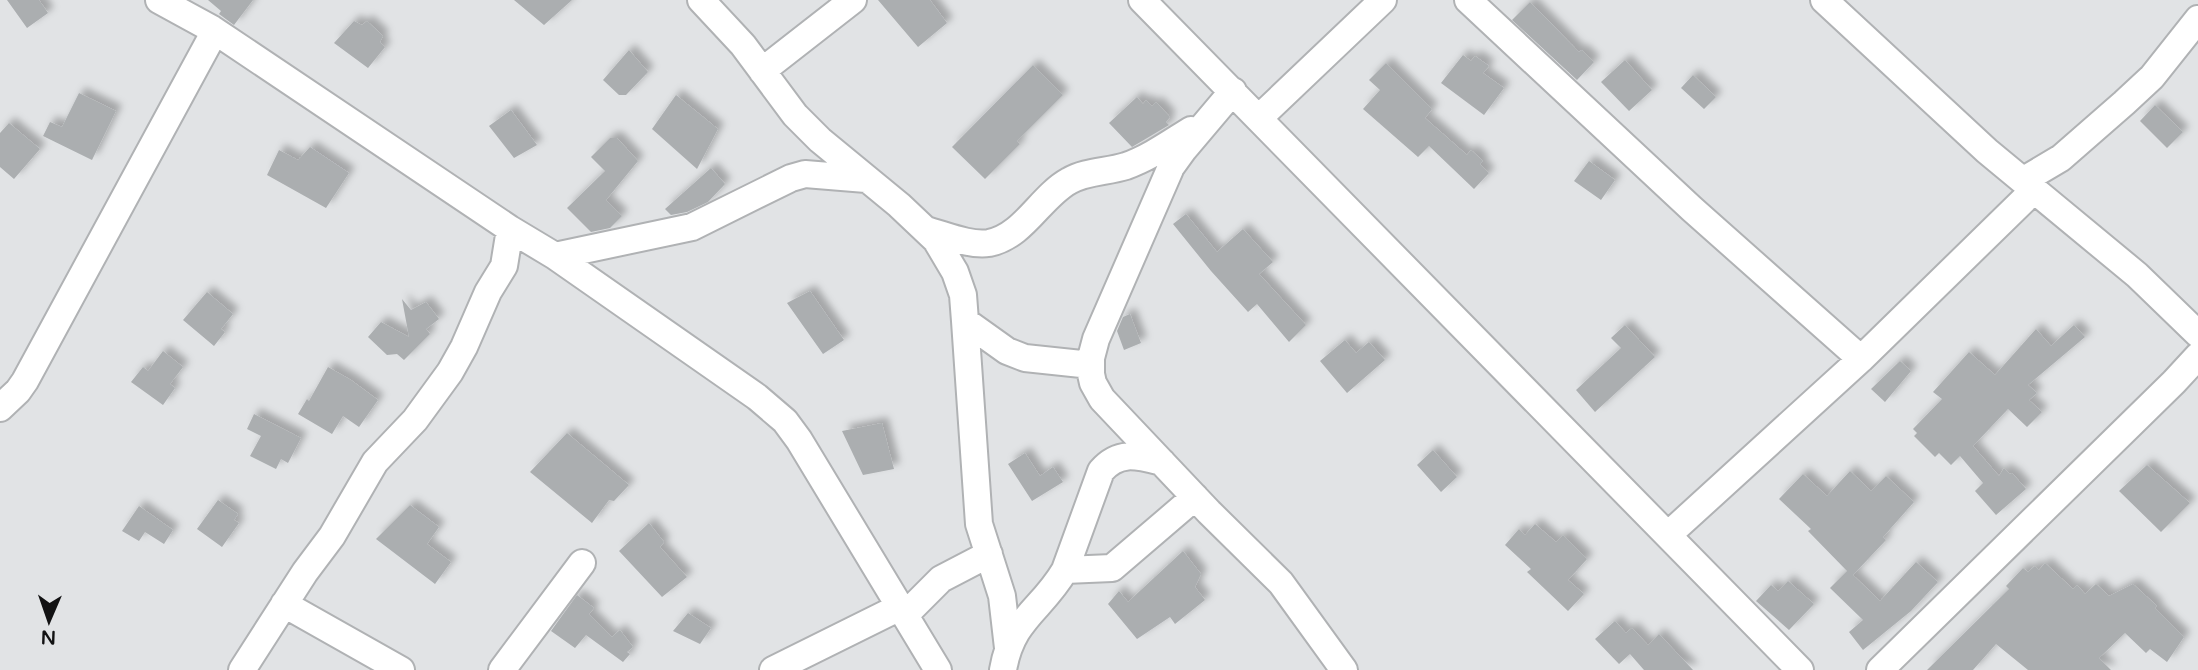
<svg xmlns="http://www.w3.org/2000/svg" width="2198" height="670" font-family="'Varela Round',sans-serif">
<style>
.building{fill:#abaeb0;filter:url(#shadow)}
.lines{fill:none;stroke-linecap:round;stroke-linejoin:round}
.minor-casing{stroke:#b0b2b4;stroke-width:30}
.minor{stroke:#fff;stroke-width:26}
</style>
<defs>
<filter id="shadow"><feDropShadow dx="6" dy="-6" stdDeviation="3.5" flood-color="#0004"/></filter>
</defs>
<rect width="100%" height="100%" fill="#e1e3e5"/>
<path class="building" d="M7,0H39L48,13L27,28Z
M208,0H253L234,25L219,14L221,11Z
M514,0H572L544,25Z
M878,0H930L947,23L918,47Z
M1530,2L1579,52L1582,50L1594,62L1577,80L1512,20Z
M354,21L362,25L367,21L383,36L380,42L385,47L368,68L334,43Z
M629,50L648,72L626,95H619L603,80Z
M1463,55L1471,61L1475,56L1489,66L1483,73L1504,88L1484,115L1441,83Z
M1625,60L1652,90L1629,111L1601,82Z
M1386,63L1432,109L1425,118L1467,155L1471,150L1483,161L1480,164L1489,173L1474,189L1429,146L1418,157L1363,109L1380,90L1369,80Z
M1033,65L1063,95L1017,141L1020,144L985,179L952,147Z
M1693,75L1716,97L1704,109L1681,88Z
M79,93L116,111L92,160L43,136L50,122L62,127Z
M676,95L718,129L697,169L652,129Z
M1137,97L1143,104L1146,100L1152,106L1156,102L1170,117L1166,122L1169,125L1132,147L1109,123Z
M2155,105L2183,132L2167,148L2140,121Z
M511,110L537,145L514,158L489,126Z
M9,123L40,149L14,179L0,167V133Z
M610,138H617L638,161L606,200L622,216L610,228L591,232L567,208L605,171L591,157Z
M310,147L349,173L326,208L267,175L279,150L298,160Z
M1589,161L1615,180L1601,200L1574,181Z
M711,168L725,184L708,202L687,212L671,215L665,209Z
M1186,214L1217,252L1243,229L1273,262L1259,274L1306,325L1289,342L1257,304L1248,312L1211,271L1173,224Z
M810,291L844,340L823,354L787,303Z
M207,292L233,314L221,329L225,332L214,346L183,320Z
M402,299L411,310L426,302L439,319L426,329L430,334L404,360L397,354L387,355L368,337L381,322L409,337Z
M1130,314L1141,343L1124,350L1117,331L1123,317Z
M1625,325L1655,357L1595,412L1576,390L1621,348L1611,338Z
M2074,325L2085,337L2028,385L2037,393L2029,400L2042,412L2027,427L2008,409L1973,446L1999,476L2004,468L2010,474L2012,473L2026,489L1996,515L1975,491L1983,483L1960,456L1951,465L1939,453L1935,457L1914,436L1917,433L1913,429L1942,399L1933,392L1969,352L1995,375L2036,329L2051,346Z
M1345,340L1356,353L1369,342L1385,360L1347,393L1320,361Z
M163,351L183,367L170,384L175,388L163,405L131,382L143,367L148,371Z
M1900,361L1911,371L1885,402L1871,389Z
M328,367L351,380L378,400L359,427L343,416L332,434L298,414L307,399L309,401Z
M254,414L301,438L288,463L281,459L276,469L250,456L261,436L247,429Z
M882,423L894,469L863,475L842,431Z
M567,433L629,485L614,501L609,500L592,523L530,472Z
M1433,450L1457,477L1441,492L1417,465Z
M1025,453L1040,476L1053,467L1063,482L1032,501L1008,464Z
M2147,465L2190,503L2161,532L2119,491Z
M1850,471L1871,491L1886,476L1914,502L1883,537L1886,540L1853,575L1880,601L1916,562L1938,582L1911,611L1863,650L1849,632L1863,620L1830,588L1847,571L1808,531L1811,529L1779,499L1803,474L1827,496Z
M218,500L238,514L234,520L239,523L222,547L197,529Z
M410,505L439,527L427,544L451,562L435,584L376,539Z
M139,506L173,530L164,544L145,532L139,541L122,531Z
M649,523L664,542L660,547L687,577L662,597L619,551Z
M1535,524L1556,542L1563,535L1587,559L1568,580L1584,594L1568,611L1527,572L1531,569L1505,545L1519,529L1525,535Z
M1183,551L1201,574L1195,587L1205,600L1175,624L1170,617L1137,639L1108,604L1119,591L1128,602Z
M2045,563L2073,589L2077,585L2085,594L2096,584L2109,596L2133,584L2157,606L2155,608L2184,637L2167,662L2150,649L2146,653L2125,633L2099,658L2111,670H2028L1996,644L1973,670H1927L2009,589L2006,586L2023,568L2028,572L2035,566L2039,570Z
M1788,581L1814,604L1789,630L1756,601L1771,585L1778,591Z
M577,595L594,608L589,614L612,637L620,630L633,647L627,652L630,654L623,662L586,635L575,648L551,631Z
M688,613L711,628L700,644L673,631Z
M1615,621L1626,633L1632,628L1648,645L1659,634L1693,670H1644L1630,654L1619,664L1595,639Z"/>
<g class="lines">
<g class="minor-casing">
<path id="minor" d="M159,0L212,29L510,229L555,256L757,397L785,421L799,440L938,670
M701,0L743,45L795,115L820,140L899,205L936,240L955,272L963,295L965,321L979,524L1002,596L1008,648
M1142,0L1800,670
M1468,0L1692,209L1861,359
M1824,0L1987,151L2137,275L2198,334
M762,71L853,0
M1233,91L1184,149L1171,167L1096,339L1091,358V374L1093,383L1102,399L1209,512L1281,583L1344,670
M1259,118L1383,0
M2024,180L2061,158L2124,103L2152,77L2198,19
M926,230C945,235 970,246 989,243C1024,236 1040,197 1069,181C1086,171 1107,172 1126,166C1149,158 1170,143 1191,130
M555,256L692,227L791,178L805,174L866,179
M965,321L1007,351L1025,358L1091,365
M0,408L18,391L25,381L215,31
M1668,535L1861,359L2035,189
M1065,570L1112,568L1195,497
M284,604L401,670
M905,615L941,579L989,554
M242,670L305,572L332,536L375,462L415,420L450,372L464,347L488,292L504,266L510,229
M502,670L582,563
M773,670L900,607
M1003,670C1012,618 1041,611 1065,570L1101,471C1119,450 1138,456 1162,462
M1880,670L2174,382L2198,356"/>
</g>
<use href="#minor" class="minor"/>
</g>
<g transform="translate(49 621) rotate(182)" stroke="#e1e3e5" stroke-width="5" paint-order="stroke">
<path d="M0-5L12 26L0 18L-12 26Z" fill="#121213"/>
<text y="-10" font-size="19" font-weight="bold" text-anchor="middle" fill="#121213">N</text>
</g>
</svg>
